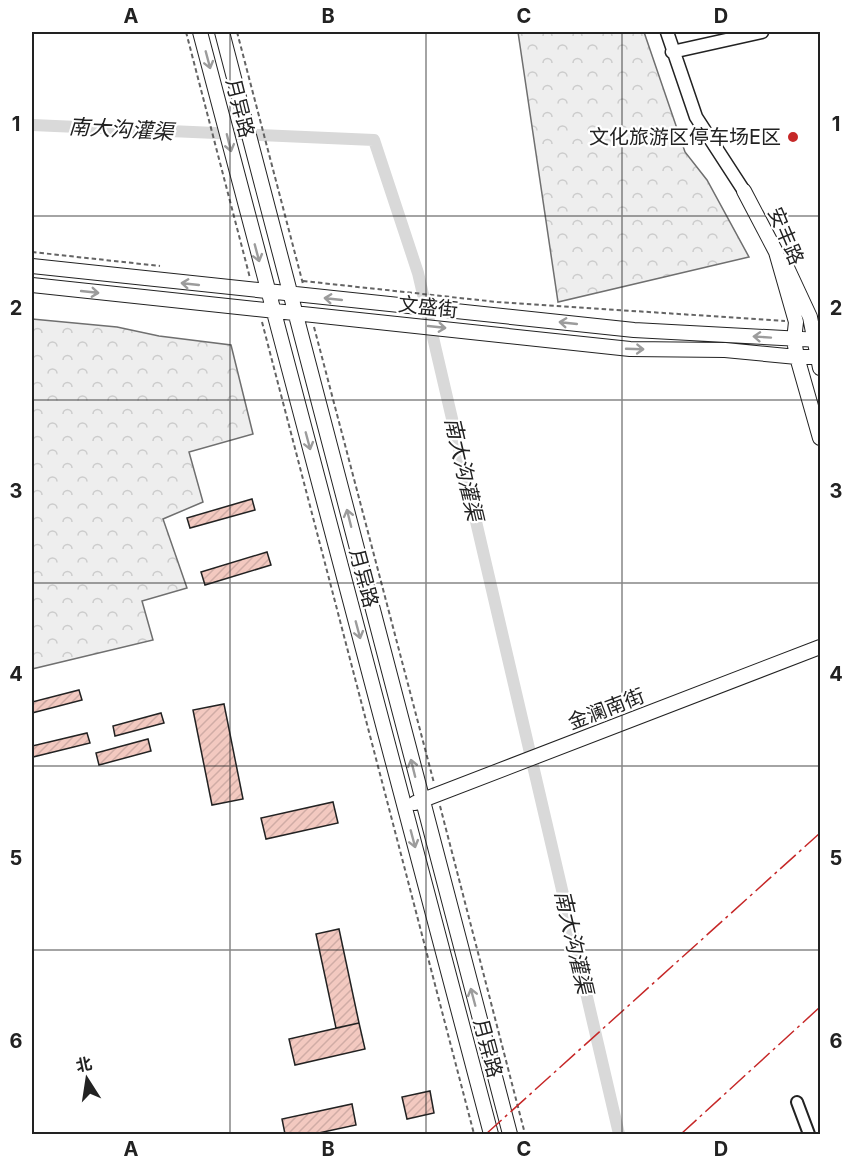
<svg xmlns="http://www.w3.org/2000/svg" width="852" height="1166" font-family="Inter,'Noto Sans SC',sans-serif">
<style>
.forest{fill:url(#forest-crowns);stroke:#6f6f6f;stroke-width:1.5}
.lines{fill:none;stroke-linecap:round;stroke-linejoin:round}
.canal{stroke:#d9d9d9;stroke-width:12}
.building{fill:url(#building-hatch);stroke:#222;stroke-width:1.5}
.minor-casing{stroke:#222;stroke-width:14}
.tertiary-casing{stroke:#222;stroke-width:15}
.secondary-casing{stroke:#222;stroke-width:16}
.path{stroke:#646464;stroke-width:2;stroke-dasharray:4.5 3;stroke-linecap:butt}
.minor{stroke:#fff;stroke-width:10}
.tertiary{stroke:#fff;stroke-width:12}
.secondary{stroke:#fff;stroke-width:14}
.power{stroke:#c62828;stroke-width:1.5;stroke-dasharray:21 4.5 3 4.5;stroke-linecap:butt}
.oneway{stroke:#9c9c9c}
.grid{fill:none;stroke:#222;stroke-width:1.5;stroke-opacity:0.55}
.poi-dot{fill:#c62828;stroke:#fff;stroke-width:2}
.labels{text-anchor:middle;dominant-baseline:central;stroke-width:4.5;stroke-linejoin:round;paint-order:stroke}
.street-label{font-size:20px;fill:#222;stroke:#fff}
.poi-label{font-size:20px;fill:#222;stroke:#fff;text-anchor:end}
.water-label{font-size:21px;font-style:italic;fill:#222;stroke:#fff}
.neatline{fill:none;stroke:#222;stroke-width:2}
.grid-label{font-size:20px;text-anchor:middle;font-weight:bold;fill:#222}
</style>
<defs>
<pattern id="forest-crowns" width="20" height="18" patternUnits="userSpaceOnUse" patternTransform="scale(1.5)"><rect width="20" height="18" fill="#eee"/><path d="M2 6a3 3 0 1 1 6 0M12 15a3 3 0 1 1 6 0" fill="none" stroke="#ccc"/></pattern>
<pattern id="building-hatch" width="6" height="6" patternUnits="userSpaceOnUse" patternTransform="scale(1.5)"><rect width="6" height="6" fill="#f3c9c0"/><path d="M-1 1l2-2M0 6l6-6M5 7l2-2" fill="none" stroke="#d0aca5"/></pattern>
</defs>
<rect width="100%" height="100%" fill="#fff"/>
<path class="forest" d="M518,32H644L685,152L707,180L749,257L558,302Z
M32,319L117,327L159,336L231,345L253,434L189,452L203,502L163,519L187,588L142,601L153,640L32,669Z"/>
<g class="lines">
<path class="canal" d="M32,125L374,140L418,273L619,1134"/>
</g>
<path class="building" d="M252,499L255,510L190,528L187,518Z
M267,552L271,565L205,585L201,572Z
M79,690L82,700L32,713V702Z
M224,704L243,799L212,805L193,710Z
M161,713L164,723L115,736L113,726Z
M87,733L90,743L33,757L32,746Z
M148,739L151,751L99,765L96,753Z
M333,802L338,823L266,839L261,818Z
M339,929L359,1023L336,1028L316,934Z
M359,1023L365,1049L295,1065L289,1039Z
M430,1091L434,1113L407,1119L402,1097Z
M352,1104L356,1125L314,1134H285L282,1119Z"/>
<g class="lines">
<g class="minor-casing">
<path id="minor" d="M797,1102L809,1134"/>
</g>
<g class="tertiary-casing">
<path id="tertiary" d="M667,32L696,117L744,191
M672,52L762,32"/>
</g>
<g class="secondary-casing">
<path id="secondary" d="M200,32L491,1134
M222,32L510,1134
M744,191L776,252L796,322L794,340L797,357L820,438
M784,261L810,317L820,368
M32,266L634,330L820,340
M32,285L630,349L725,350L797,357H820
M415,803L820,647"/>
</g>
<path class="path" d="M186,32L250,278
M237,32L303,284
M32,252L160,266
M303,281L497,302L785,321
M262,322L474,1134
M314,327L434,783
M440,806L525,1134"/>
<use href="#minor" class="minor"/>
<use href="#tertiary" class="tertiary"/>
<use href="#secondary" class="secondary"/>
<path class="power" d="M486,1134L820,833
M681,1134L820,1007"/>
</g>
<defs><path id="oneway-shaft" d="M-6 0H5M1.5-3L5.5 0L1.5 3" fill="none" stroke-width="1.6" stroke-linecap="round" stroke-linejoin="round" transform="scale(1.5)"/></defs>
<g class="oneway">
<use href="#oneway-shaft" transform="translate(208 60) rotate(75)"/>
<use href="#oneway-shaft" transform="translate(229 143) rotate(76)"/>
<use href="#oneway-shaft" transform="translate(257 253) rotate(75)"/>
<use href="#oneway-shaft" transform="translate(190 284) rotate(-174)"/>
<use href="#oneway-shaft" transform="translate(90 292) rotate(6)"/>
<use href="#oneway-shaft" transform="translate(333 299) rotate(-174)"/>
<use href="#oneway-shaft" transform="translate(568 323) rotate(-174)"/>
<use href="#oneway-shaft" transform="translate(437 327) rotate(6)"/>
<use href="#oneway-shaft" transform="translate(762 337) rotate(-176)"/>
<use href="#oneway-shaft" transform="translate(635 349) rotate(2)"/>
<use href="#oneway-shaft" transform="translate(308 441) rotate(75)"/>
<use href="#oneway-shaft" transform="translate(349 518) rotate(-104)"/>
<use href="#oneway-shaft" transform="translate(358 630) rotate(75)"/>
<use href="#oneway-shaft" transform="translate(413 768) rotate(-104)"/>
<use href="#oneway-shaft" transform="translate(413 839) rotate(75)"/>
<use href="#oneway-shaft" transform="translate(473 997) rotate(-105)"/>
</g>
<path class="grid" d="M230,32V1134M426,32V1134M622,32V1134M32,216H820M32,400H820M32,583H820M32,766H820M32,950H820"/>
<circle class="poi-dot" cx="793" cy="137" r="6"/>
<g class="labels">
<g class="street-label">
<text transform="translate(240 108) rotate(76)">月异路</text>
<text transform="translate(786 236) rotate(67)">安丰路</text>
<text transform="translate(428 307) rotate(6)">文盛街</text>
<text transform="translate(364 578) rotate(75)">月异路</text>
<text transform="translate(606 709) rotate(-21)">金澜南街</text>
<text transform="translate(488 1048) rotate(75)">月异路</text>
</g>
<g class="poi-label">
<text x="781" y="137">文化旅游区停车场E区</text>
</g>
<g class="water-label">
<text transform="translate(121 129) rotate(3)">南大沟灌渠</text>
<text transform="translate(464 469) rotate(77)">南大沟灌渠</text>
<text transform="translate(574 942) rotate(77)">南大沟灌渠</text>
</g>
</g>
<rect width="852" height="1166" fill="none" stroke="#ffffff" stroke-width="66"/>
<g transform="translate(87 1079) rotate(348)" stroke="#ffffff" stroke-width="4.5" paint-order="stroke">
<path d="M0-4.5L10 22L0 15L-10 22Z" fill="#222222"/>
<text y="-9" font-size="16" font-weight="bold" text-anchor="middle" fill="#222222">北</text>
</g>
<rect x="33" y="33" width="786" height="1100" class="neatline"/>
<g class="grid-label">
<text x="131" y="23">A</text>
<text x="328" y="23">B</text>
<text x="524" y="23">C</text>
<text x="721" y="23">D</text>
<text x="16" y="131">1</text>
<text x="836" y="131">1</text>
<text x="16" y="315">2</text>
<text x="836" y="315">2</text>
<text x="16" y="498">3</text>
<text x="836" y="498">3</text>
<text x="16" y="681">4</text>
<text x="836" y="681">4</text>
<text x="16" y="865">5</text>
<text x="836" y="865">5</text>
<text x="16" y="1048">6</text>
<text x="836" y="1048">6</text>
<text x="131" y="1156">A</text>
<text x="328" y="1156">B</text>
<text x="524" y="1156">C</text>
<text x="721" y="1156">D</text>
</g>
</svg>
